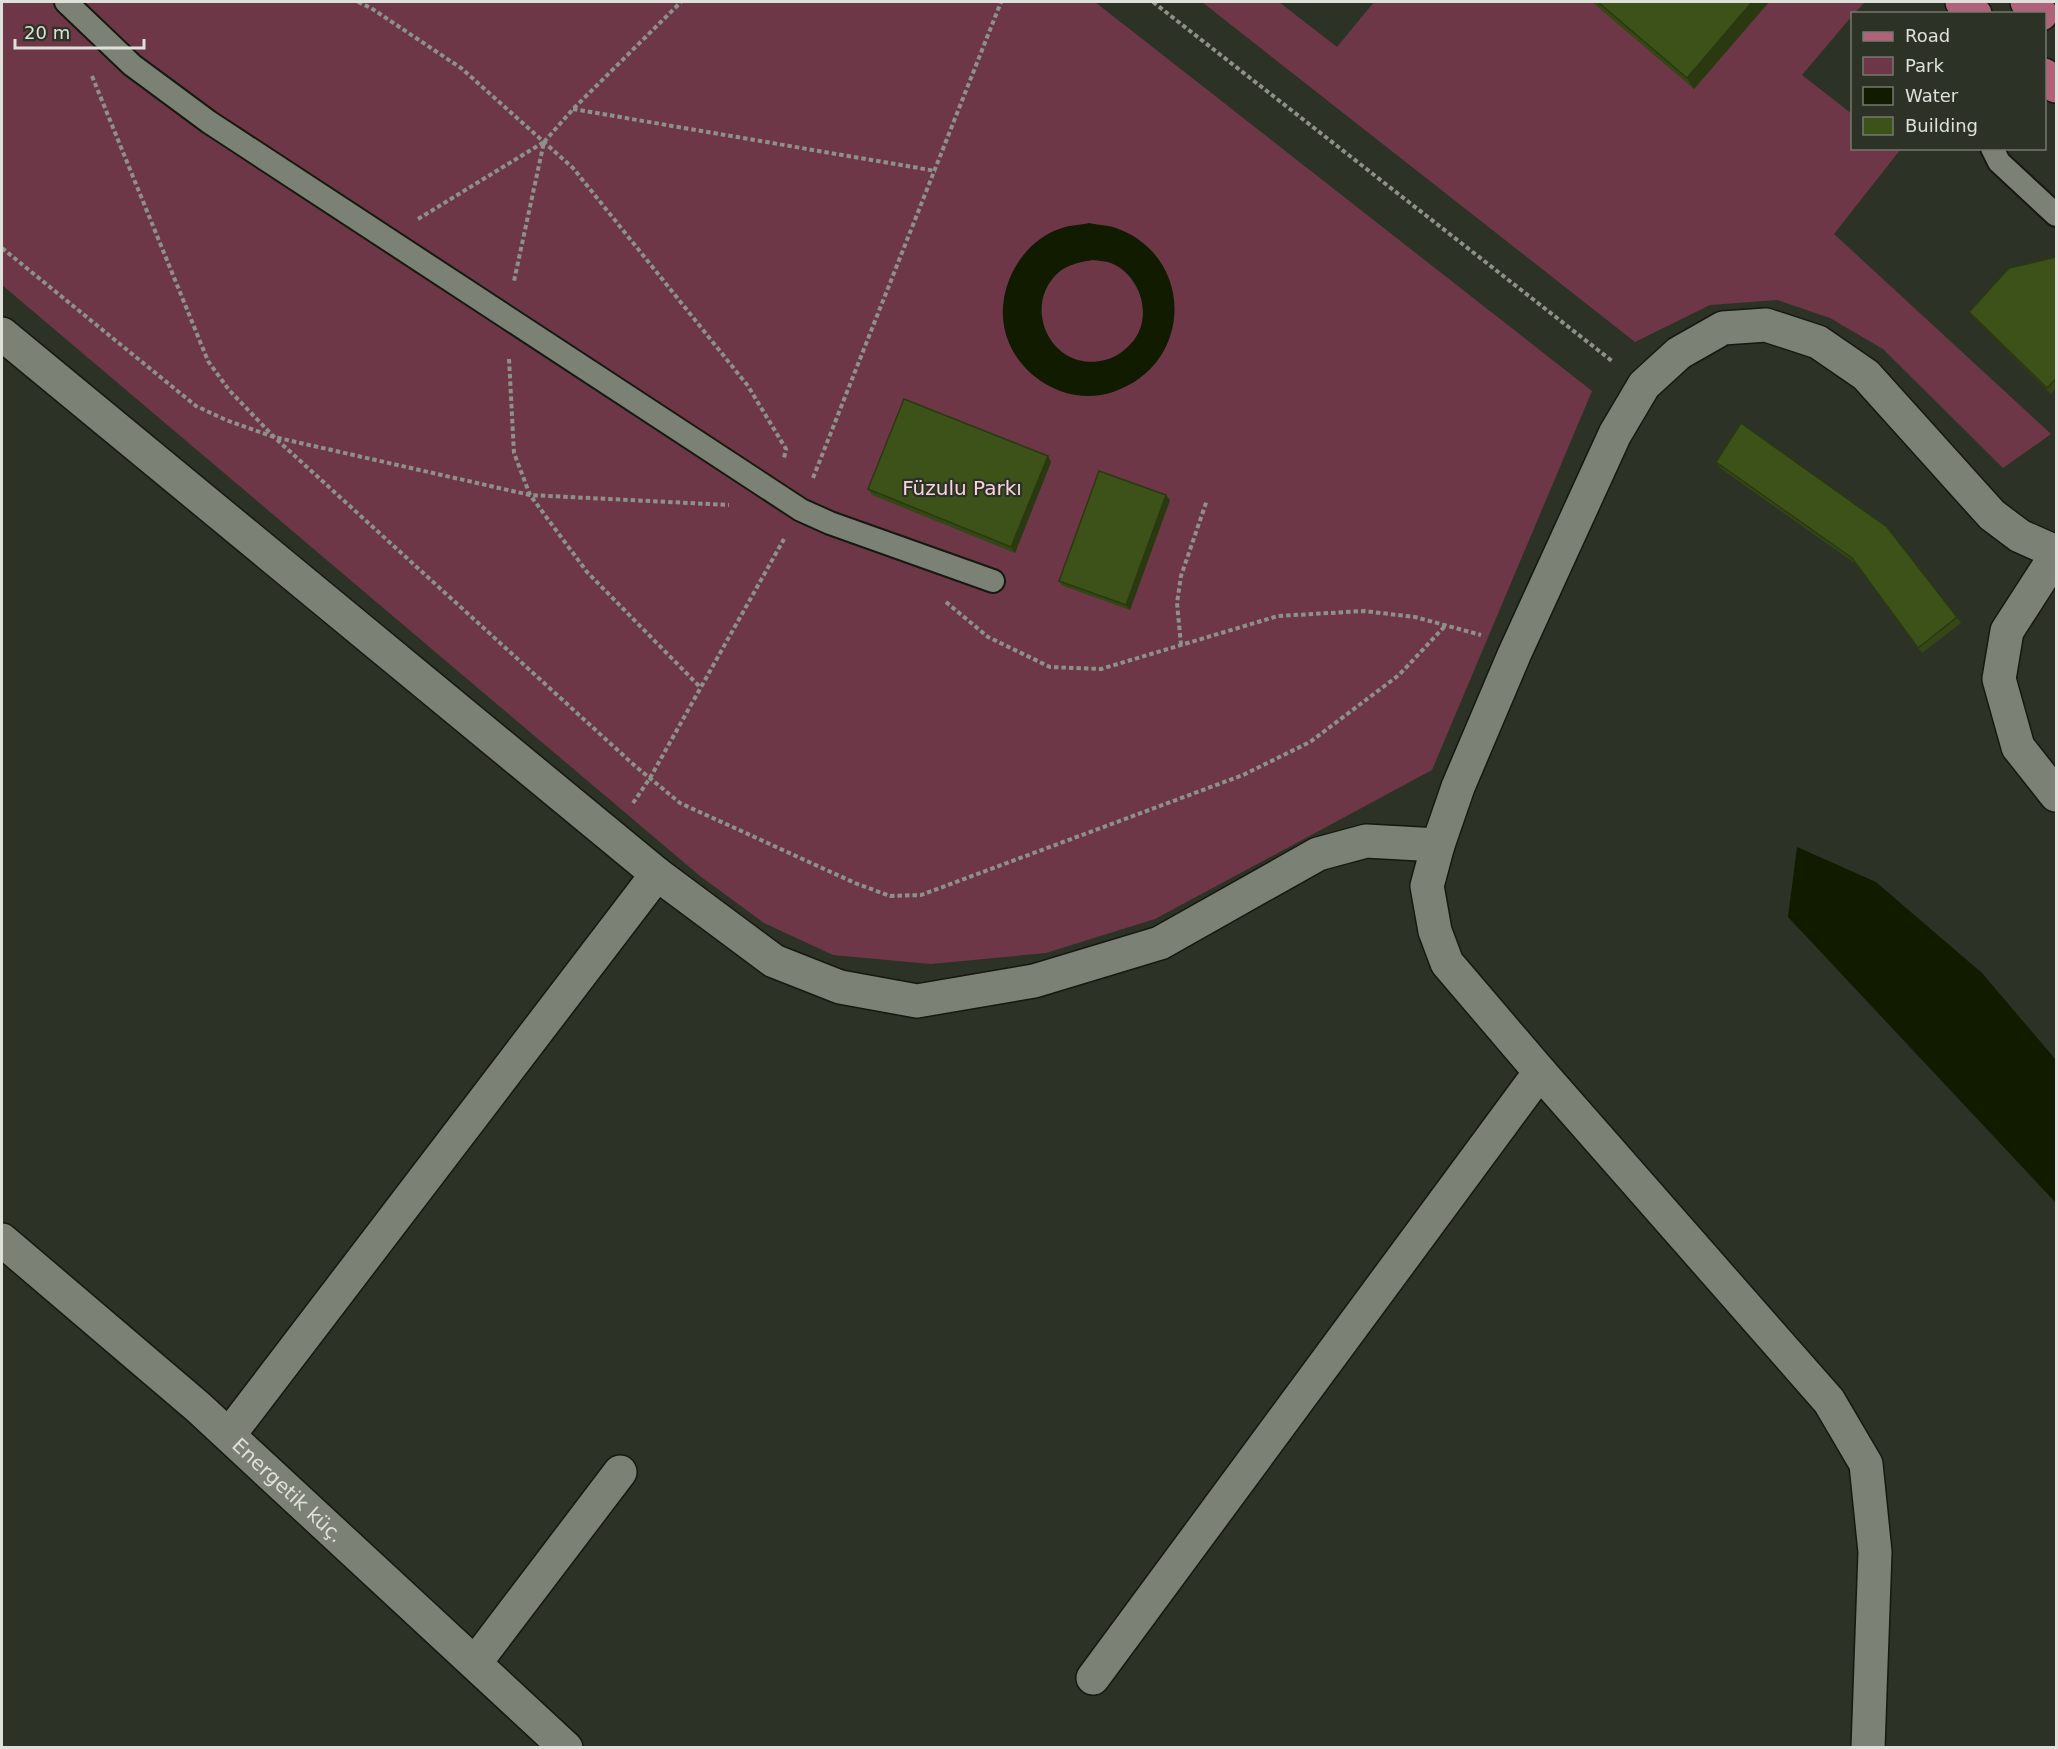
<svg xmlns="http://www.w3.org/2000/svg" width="2058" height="1749" font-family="'DejaVu Sans',sans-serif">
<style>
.green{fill:#6d3748}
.water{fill:#101b00;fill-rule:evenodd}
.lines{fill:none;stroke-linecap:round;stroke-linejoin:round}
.service-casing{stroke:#151910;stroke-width:26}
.minor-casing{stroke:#151910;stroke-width:36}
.primary-casing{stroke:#151910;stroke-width:36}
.path{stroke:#8d9188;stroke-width:4;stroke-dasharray:4.5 3;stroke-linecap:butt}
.service{stroke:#7c8175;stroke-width:22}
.minor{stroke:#7c8175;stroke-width:33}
.primary{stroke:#b2617b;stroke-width:33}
.wall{fill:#344715}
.shaded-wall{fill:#2b3911}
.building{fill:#3d5218;stroke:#2b3911;stroke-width:1.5}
.labels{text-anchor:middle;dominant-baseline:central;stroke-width:4.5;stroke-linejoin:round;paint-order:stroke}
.park-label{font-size:20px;fill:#fcd4de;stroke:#2d3227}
.street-label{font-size:20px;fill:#dee1da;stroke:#2d3227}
</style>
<rect width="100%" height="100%" fill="#2d3227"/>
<path class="green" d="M2,2H1095L1592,391L1432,770L1155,919L1046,953L931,964L833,955L764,923L700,876L2,285Z
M1202,2H1279L1337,47L1374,2H1865L1855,13L1852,14V16L1802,75L1852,114V148L1900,150L1834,234L2051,434L2003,468L1883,349L1830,318L1777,300L1710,305L1635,342Z"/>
<path class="water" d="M1089,223C1098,225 1108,225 1116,228C1195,256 1194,365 1113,392C1096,398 1077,397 1060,391C1037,382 1019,366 1009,343C990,299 1017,242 1062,228C1070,225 1080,225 1089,223ZM1093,260C1099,261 1106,261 1111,263C1140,275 1153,315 1134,340C1125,351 1114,359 1100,361C1050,370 1021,305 1059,272C1069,264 1081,262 1093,260Z
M1797,847L1876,882L1982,973L2056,1060V1203L1788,917Z"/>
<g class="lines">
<g class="service-casing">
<path id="service" d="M66,2L132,65L209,122L801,510L830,523L993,581
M1992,148L1999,162L2056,215"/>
</g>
<g class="minor-casing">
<g id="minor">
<path d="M2,334L657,874L774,961L840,987L917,1001L1034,981L1160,943L1318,854L1366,841L1438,845"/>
<path d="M2056,555L2007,631L1999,679L2018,747L2056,795"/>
<path id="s1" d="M2,1240L198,1407L566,1748"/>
<path d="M229,1435L657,874"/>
<path d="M475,1663L620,1472"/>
<path d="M1093,1678L1540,1072"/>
<path d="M1868,1748L1875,1552L1866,1464L1829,1401L1540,1072L1447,963L1435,931L1427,886L1438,845L1458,787L1514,655L1615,434L1644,385L1679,353L1723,328L1766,325L1818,342L1866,375L1992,515L2020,536L2056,552"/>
</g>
</g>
<g class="primary-casing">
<path id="primary" d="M1962,2L1975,14
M2027,2L2041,14
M2044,75L2056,86"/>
</g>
<path class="path" d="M358,2L371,8L461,68L573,168L748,386L786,449L784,458
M1153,2L1612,361
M92,76L208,361L229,390L274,437L634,765L680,803L855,883L890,896L921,895L1243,775L1310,742L1399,675L1446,625
M573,109L936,171
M544,142L573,109L681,2
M418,219L544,142L514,281
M2,248L196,406L226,420L274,437L530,495L729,505
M509,359L514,453L530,495L587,572L701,688
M813,478L1001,2
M946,602L988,637L1050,667L1101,669L1278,616L1364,611L1415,617L1481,635
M1181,645L1177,603L1181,576L1207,500
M633,803L650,778L784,539"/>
<use href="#service" class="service"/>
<use href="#minor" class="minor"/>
<use href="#primary" class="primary"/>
</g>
<path class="wall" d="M1592,2H1769L1694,89Z
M2056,257V388L2051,394L1973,317L1969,312Z
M1048,456L1051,462L1015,553L872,495L868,489Z
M1716,462L1957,617L1961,623L1922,653L1856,564L1720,468Z
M1170,500L1130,610L1063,586L1059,581Z"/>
<path class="shaded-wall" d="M1752,2H1769L1694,89L1687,78Z
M1048,456L1051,462L1015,553L1011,547Z
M1166,495L1170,500L1130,610L1126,605Z"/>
<path class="building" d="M1598,2H1752L1687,78Z
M2056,257V379L2047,388L1969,312L2009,268Z
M904,399L1048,456L1011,547L868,489Z
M1741,423L1887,527L1957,617L1918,648L1852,558L1716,462Z
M1099,471L1166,495L1126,605L1059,581Z"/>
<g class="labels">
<g class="park-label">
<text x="962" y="488">Füzulu Parkı</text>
</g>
<g class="street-label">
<text stroke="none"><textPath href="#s1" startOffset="380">Energetik küç.</textPath></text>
</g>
</g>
<rect width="2058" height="1749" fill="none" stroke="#dee1da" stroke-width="6"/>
<rect x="1851" y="12" width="195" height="138" fill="#2d3227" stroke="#74786f" stroke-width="1.5"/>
<rect x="1863" y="32" width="30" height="9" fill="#b2617b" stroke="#74786f" stroke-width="1.5"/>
<text x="1905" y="42" font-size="18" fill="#dee1da">Road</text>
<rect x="1863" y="57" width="30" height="18" fill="#6d3748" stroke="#74786f" stroke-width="1.5"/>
<text x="1905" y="72" font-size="18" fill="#dee1da">Park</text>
<rect x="1863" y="87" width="30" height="18" fill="#101b00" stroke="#74786f" stroke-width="1.5"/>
<text x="1905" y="102" font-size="18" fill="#dee1da">Water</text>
<rect x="1863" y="117" width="30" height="18" fill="#3d5218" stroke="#74786f" stroke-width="1.5"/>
<text x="1905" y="132" font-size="18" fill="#dee1da">Building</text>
<path d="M15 39v9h129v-9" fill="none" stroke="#dee1da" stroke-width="3"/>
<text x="24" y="39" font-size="18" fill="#dee1da" stroke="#2d3227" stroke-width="4.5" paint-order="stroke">20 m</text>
</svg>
